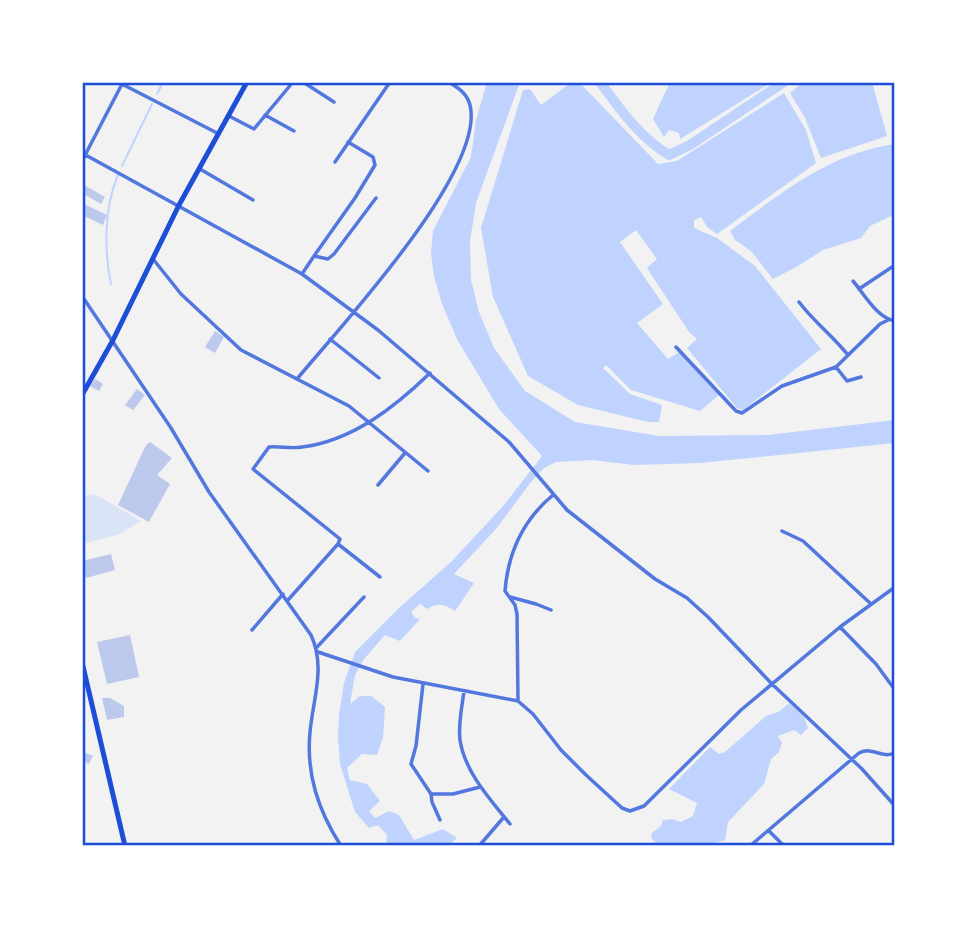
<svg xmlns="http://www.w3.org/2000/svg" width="977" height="928" font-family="Poppins,sans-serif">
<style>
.green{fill:#dbe4f7}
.water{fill:#bfd3fe}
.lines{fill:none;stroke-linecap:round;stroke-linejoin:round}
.stream{stroke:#bfd3fe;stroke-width:2}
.river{stroke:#bfd3fe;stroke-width:10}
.building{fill:#bdc9ec}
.minor{stroke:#5277de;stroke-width:3.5}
.tertiary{stroke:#5277de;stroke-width:3.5}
.primary{stroke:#1d4ed8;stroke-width:5}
.neatline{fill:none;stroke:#1d4ed8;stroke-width:2.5}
</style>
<rect width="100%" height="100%" fill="#f2f2f2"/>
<path class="green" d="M95,494L141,521L118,535L82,544V496Z"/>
<path class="water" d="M487,82H520L476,203L470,241L471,280L479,312L494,348L525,391L575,422L659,436L768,435L895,420V443L700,463L634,465L592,460L556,462L544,468L531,482L496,529L454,574L474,583L455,611C445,604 438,602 427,609L420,604L411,612L415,618L420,619L400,641L385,635L364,659L355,675L350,704L360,696H371L385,707L383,738L377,755L362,754L347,768L350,780L367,784L380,801L369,811L375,818L389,811L399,815L414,840L443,829L457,838L448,846H386L387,835L378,825L369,828L355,812L340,764L338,737L339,715L344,683L355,652L400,607L451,562L504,505L542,456L499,409L458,341L442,304L434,276L431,253L433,231L471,157L476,120Z
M572,82H579L658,164L677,161L784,93L806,130L816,163L717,234L707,227L701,217L694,220V228L717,238L755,266L821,349L743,410L737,408L687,348L697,339L689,332L647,268L657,259L636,230L620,242L663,304L637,323L668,359L679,352L719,395L700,411L631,390L606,365L603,368L630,394L662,405L659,422H648L578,405L528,376L493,297L481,228L523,90L530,89L541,105Z
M670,82H772L680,139L679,133L669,130L664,137L653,119Z
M803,82H872L887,136L821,158L805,118L790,93Z
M895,144V214L870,226L861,238L823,250L798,266L773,279L751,251L735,240L730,231C781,193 830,153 895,144Z
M789,703L804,717L808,728L801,735L794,730L778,736L782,743L779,752L771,759L764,784L728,822L725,840L705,846H659L651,838L652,833L661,826L663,820L672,819L681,822L693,816L697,803L669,789L710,747L719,754L725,752L766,716L780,711Z"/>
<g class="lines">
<path class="stream" d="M157,94L163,82
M122,166L152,104
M111,284C104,250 104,208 118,175"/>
<path class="river" d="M600,82C619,108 640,138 669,155L690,145L784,82"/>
</g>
<path class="building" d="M82,184L105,197L101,204L82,193Z
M82,203L107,215L103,225L82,215Z
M215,331L224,337L215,353L205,347Z
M95,379L103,384L99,391L90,386Z
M137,389L145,395L133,410L125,405Z
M150,442L172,458L157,475L170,484L149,522L118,505L146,445Z
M111,554L115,570L86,578L82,561Z
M130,635L139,677L107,684L97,642Z
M102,698H110L124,706V717L107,720Z
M82,751L93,756L89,764L82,761Z"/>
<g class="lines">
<path class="minor" d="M118,82L219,134
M303,82L334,102
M265,115L294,131
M229,116L254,129L293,82
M82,153L302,274L378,330L509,442L567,510L655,579L687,598L708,617L772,684L862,769L895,806
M82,161L122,84
M335,162L390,82
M200,169L253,200
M314,256L355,198L375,165L373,157L348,142
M153,259L181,294L241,350L349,406L428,471
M302,274L314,256L328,259L334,254L376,198
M853,281C864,294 877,318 895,321
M859,289L895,265
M799,302C814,322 833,336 848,355
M330,339L379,378
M676,347L736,411L742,413L782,386L836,367L880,324L888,320
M836,367L847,381L861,377
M297,379C339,328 486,171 470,105C467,93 458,88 449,82
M378,485L405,453
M782,531L803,541L871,604
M338,544L380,577
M510,597L536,604L551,610
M288,600L338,544L340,539L253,469L269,447C280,446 291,449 302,447C352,441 395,407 430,373
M840,627L876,664L895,690
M252,630L283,594
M317,647L364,597
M318,652L393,677L518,701L533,714L561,750L586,775L622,808L630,811L644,806L741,710L840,627L895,587
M423,684L416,746L411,764L431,794L432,802L440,820
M464,691C462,707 458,724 460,740C465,773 491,800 510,824
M518,701L517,614L515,605L505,591C508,553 523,520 553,495
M431,794H453L480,787
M769,831L784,846
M479,846L504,817
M750,846L859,753C873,746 881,759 895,753"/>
<path class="tertiary" d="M82,296L171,428L209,492L311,635C326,667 313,699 310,732C306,774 318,810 341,846"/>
<path class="primary" d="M82,395L113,340L179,205L247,82
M82,662L125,846"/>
</g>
<rect width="977" height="928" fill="none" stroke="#ffffff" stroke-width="168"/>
<rect x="84" y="84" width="809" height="760" class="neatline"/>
</svg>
